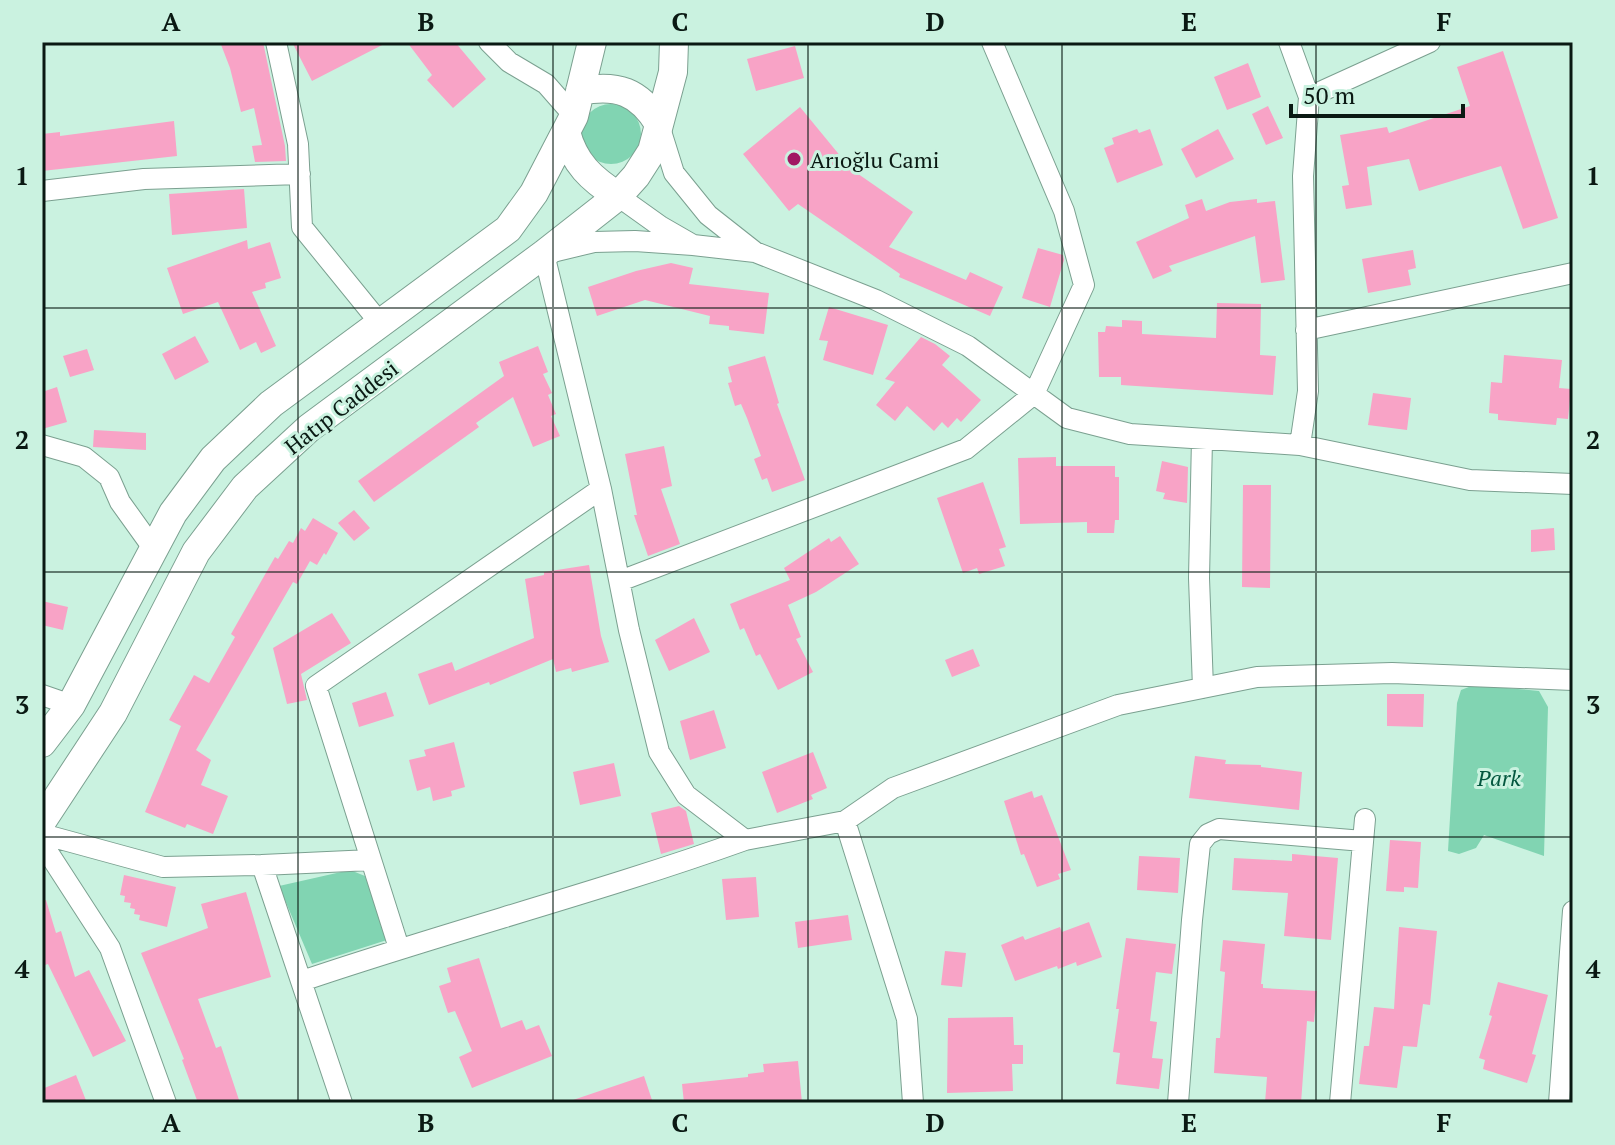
<svg xmlns="http://www.w3.org/2000/svg" width="1615" height="1145" font-family="'PT Serif',serif">
<style>
.green{fill:#81d4b2}
.building{fill:#f8a3c6}
.lines{fill:none;stroke-linecap:round;stroke-linejoin:round}
.street-casing{stroke:#7ba090;stroke-width:22}
.secondary-casing{stroke:#7ba090;stroke-width:30}
.street{stroke:#fff;stroke-width:20}
.secondary{stroke:#fff;stroke-width:28}
.grid{fill:none;stroke:#0a1913;stroke-width:2;stroke-opacity:0.55}
.poi-dot{fill:#a11863;stroke:#caf2e0;stroke-width:3}
.labels{text-anchor:middle;dominant-baseline:central;stroke-width:6;stroke-linejoin:round;paint-order:stroke}
.poi-label{font-size:22px;fill:#0a1913;stroke:#caf2e0;text-anchor:start}
.street-label{font-size:22px;fill:#0a1913;stroke:#caf2e0}
.park-label{font-size:22px;font-style:italic;fill:#03573f;stroke:#caf2e0}
.neatline{fill:none;stroke:#0a1913;stroke-width:3}
.grid-label{font-size:26px;text-anchor:middle;font-weight:bold;fill:#0a1913}
</style>
<rect width="100%" height="100%" fill="#caf2e0"/>
<path class="green" d="M581 134a30 30 0 1 1 60 0a30 30 0 1 1-60 0Z
M1474,685L1539,691L1548,707L1544,856L1484,835L1476,848L1459,854L1448,851L1457,703L1461,690Z
M350,870L365,876L387,940L312,964L279,886Z"/>
<path class="building" d="M220,42H263L285,146L286,161L255,162L252,146L262,145L254,108L241,112L230,68Z
M292,42H388L312,81Z
M407,42H455L486,79L453,108L427,80L432,75Z
M795,46L804,78L756,91L747,59Z
M1503,51L1558,218L1523,229L1501,166L1419,191L1409,159L1367,167L1372,205L1346,209L1342,186L1349,185L1340,135L1387,127L1389,133L1470,106L1457,67Z
M1248,63L1261,97L1227,110L1214,77Z
M1268,106L1283,138L1266,145L1252,114Z
M800,107L851,169L913,212L889,247L966,280L970,272L1003,287L990,316L899,277L900,274L798,204L789,211L743,154Z
M174,121L177,156L42,171V134L60,132V136Z
M1137,129L1139,133L1150,129L1163,165L1117,183L1104,148L1114,144L1112,138Z
M1218,129L1234,159L1196,178L1181,149Z
M244,189L247,228L172,235L169,194Z
M1202,199L1206,211L1230,202L1257,199V203L1275,201L1285,280L1261,283L1255,236L1169,266L1172,271L1153,279L1136,242L1189,218L1185,205Z
M247,240L248,249L270,242L281,278L265,283L266,288L252,292L276,346L261,353L256,342L240,350L218,302L183,314L167,268Z
M1038,248L1063,255L1064,260L1050,307L1022,298Z
M1413,250L1416,268L1408,270L1411,285L1368,293L1362,259Z
M671,263L693,268L689,284L769,293L764,334L729,330V326L709,324L710,316L645,300L597,316L588,287L636,271Z
M1217,303L1261,304L1260,355L1276,356L1273,395L1121,385V377H1099L1098,332H1105L1106,326L1122,327V320L1142,321V334L1216,338Z
M829,307L888,325L873,375L823,360L828,341L819,340Z
M195,336L209,362L175,380L162,354Z
M921,337L935,344L950,356L942,365L981,400L961,422L957,418L948,428L942,422L934,431L907,406L895,421L876,405L895,382L885,379Z
M538,346L548,372L543,374L552,393L548,395L556,414L551,416L560,436L533,447L513,397L476,423L479,427L374,502L358,481L504,376L499,362Z
M87,349L94,370L70,377L63,356Z
M1504,355L1562,360L1559,388L1571,389L1568,419L1557,418L1556,425L1498,420V414L1489,413L1491,382L1502,383Z
M765,356L779,403L777,404L805,480L772,492L767,478L762,480L754,459L761,456L747,418L741,404L735,406L728,383L732,382L728,367Z
M57,387L67,422L42,429V392Z
M1373,393L1411,398L1407,430L1368,425Z
M94,430L146,433V450L93,447Z
M664,446L672,486L661,489L680,544L648,556L634,515H637L625,454Z
M1056,457V466H1115V477H1119V520H1115L1114,533H1087V522L1020,524L1018,458Z
M1162,461L1188,467L1187,503L1163,499L1165,493L1156,491Z
M983,482L1006,547L999,549L1005,566L979,574L977,568L963,573L937,498Z
M1243,485H1271L1270,588L1242,587Z
M354,510L370,528L354,541L338,523Z
M313,518L338,533L326,555L324,553L317,565L310,561L297,584L293,582L196,750L211,760L201,785L228,796L213,834L187,824L185,828L145,812L181,726L169,720L194,675L209,683L235,637L231,634L275,557L278,559L289,541L293,543L301,528L305,531Z
M1554,528L1555,550L1531,552V530Z
M840,536L859,564L816,592L788,605L801,637L796,639L813,672L778,690L760,654L756,656L744,628L740,630L730,604L790,580L784,568L829,538L831,542Z
M589,565L601,636L609,662L572,672L571,668L556,672L553,659L490,685L489,682L429,705L418,674L452,662L455,671L534,638L525,579L544,575V572Z
M42,601L68,607L63,630L42,625Z
M332,613L351,643L301,674L307,700L287,704L273,648Z
M694,618L710,652L669,671L655,640Z
M973,649L980,666L952,677L945,660Z
M386,692L394,716L359,727L352,703Z
M1387,694H1424L1423,727L1387,726Z
M714,710L726,748L690,760L680,721Z
M454,742L465,787L451,791L452,796L433,801L430,787L417,791L409,760L426,756L424,750Z
M813,752L827,788L811,795L813,799L777,813L762,772Z
M1195,756L1226,760L1225,764L1261,765V767L1302,772L1299,810L1189,798Z
M614,763L621,796L580,805L573,772Z
M1032,791L1034,798L1042,795L1071,870L1058,874L1060,879L1037,887L1024,854L1021,855L1004,801Z
M679,806L686,811L694,844L661,854L651,813Z
M1390,840L1421,842L1418,888L1404,887V892L1386,891Z
M1292,854L1338,858L1331,940L1284,936L1288,893L1232,890L1234,858L1292,861Z
M1139,856L1180,858L1178,893L1137,890Z
M124,875L176,887L167,927L139,920L140,915L134,914L135,909L130,908L131,903L124,902L125,896L120,895Z
M756,877L759,917L726,920L722,879Z
M246,892L271,977L198,999L216,1048L221,1046L240,1103H198L182,1060L184,1059L141,953L208,928L201,904Z
M46,900L56,933L61,931L75,977L89,970L126,1041L93,1057L48,964L42,966V901Z
M848,915L852,940L798,948L795,922Z
M1089,922L1102,957L1077,966L1076,962L1058,969L1057,966L1015,981L1001,945L1023,936L1025,940L1060,927L1062,932Z
M1399,927L1437,931L1430,1005L1423,1004L1417,1047L1403,1046L1397,1088L1359,1084L1364,1046H1369L1374,1007L1394,1009Z
M1126,938L1176,944L1172,974L1156,972L1150,1021L1157,1022L1152,1058L1163,1059L1159,1089L1116,1084L1120,1053L1113,1052L1119,1009H1116Z
M1223,940L1265,944L1261,984H1263V988L1317,991L1314,1022L1307,1021L1301,1103H1265L1267,1077L1214,1073L1216,1038H1220L1225,972L1220,971Z
M945,951L966,953L962,987L941,985Z
M479,958L501,1028L522,1020L526,1030L539,1025L552,1056L472,1088L459,1057L472,1051L455,1011L448,1013L439,986L451,982L447,968Z
M1498,982L1548,995L1532,1054L1536,1055L1527,1083L1483,1069L1485,1060L1479,1058L1492,1016L1489,1015Z
M1013,1017L1014,1045H1023V1064H1012L1013,1091L947,1093L948,1018Z
M798,1061L802,1103H684L682,1084L748,1077V1074L764,1072L763,1064Z
M76,1075L87,1103H42V1089Z
M644,1076L653,1103H574L573,1100Z"/>
<g class="lines">
<g class="street-casing">
<path id="street" d="M276,42L298,144L302,227L380,323
M489,42L509,62L546,84L574,116
M1289,42L1309,97L1430,42
M659,125L674,173L708,215L755,252
M42,191L144,179L300,174
M618,196L660,226L693,245L755,252L876,300L968,346L1067,418L1130,434L1300,445L1470,480L1573,484
M693,245L635,241L594,242L544,254L601,489L629,630L659,752L686,795L745,840L845,821L893,788L1118,705L1257,677L1392,673L1573,680
M1306,330L1573,273
M1202,439L1199,578L1203,688
M42,445L84,457L109,477L120,502L153,548
M1300,445L1308,391L1303,176L1309,97
M620,581L966,449L1034,394L1084,285L1064,211L992,42
M42,695L71,705
M845,821L907,1019L913,1103
M42,834L163,867L262,865
M42,843L110,948L166,1103
M399,948L316,686L601,489
M302,981C449,931 600,892 745,840
M342,1103L262,865L371,860
M1178,1103L1192,920L1200,844L1208,834L1219,829L1363,841
M1340,1103L1365,819
M1559,1103L1573,911"/>
</g>
<g class="secondary-casing">
<path id="secondary" d="M580,91C617,84 639,91 659,124
M566,132C574,163 591,179 618,196
M42,743L71,705L173,513L213,459L271,404L508,229L534,193L574,116L592,42
M42,821L113,713L196,552L245,487L309,428L544,254L618,196L636,176L652,151L673,72L674,42"/>
</g>
<use href="#street" class="street"/>
<use href="#secondary" class="secondary"/>
</g>
<path class="grid" d="M298,42V1103M553,42V1103M808,42V1103M1062,42V1103M1316,42V1103M42,308H1573M42,572H1573M42,837H1573"/>
<circle class="poi-dot" cx="794" cy="159" r="8"/>
<g class="labels">
<g class="poi-label">
<text x="810" y="159">Arıoğlu Cami</text>
</g>
<g class="street-label">
<text transform="translate(341 407) rotate(-38)">Hatıp Caddesi</text>
</g>
<g class="park-label">
<text x="1499" y="777">Park</text>
</g>
</g>
<rect width="1615" height="1145" fill="none" stroke="#caf2e0" stroke-width="88"/>
<path d="M1291 104v12h172v-12" fill="none" stroke="#0a1913" stroke-width="4"/>
<text x="1303" y="104" font-size="24" fill="#0a1913" stroke="#caf2e0" stroke-width="6" paint-order="stroke">50 m</text>
<rect x="44" y="44" width="1527" height="1057" class="neatline"/>
<g class="grid-label">
<text x="171" y="31">A</text>
<text x="426" y="31">B</text>
<text x="680" y="31">C</text>
<text x="935" y="31">D</text>
<text x="1189" y="31">E</text>
<text x="1444" y="31">F</text>
<text x="22" y="185">1</text>
<text x="1593" y="185">1</text>
<text x="22" y="449">2</text>
<text x="1593" y="449">2</text>
<text x="22" y="714">3</text>
<text x="1593" y="714">3</text>
<text x="22" y="978">4</text>
<text x="1593" y="978">4</text>
<text x="171" y="1132">A</text>
<text x="426" y="1132">B</text>
<text x="680" y="1132">C</text>
<text x="935" y="1132">D</text>
<text x="1189" y="1132">E</text>
<text x="1444" y="1132">F</text>
</g>
</svg>
